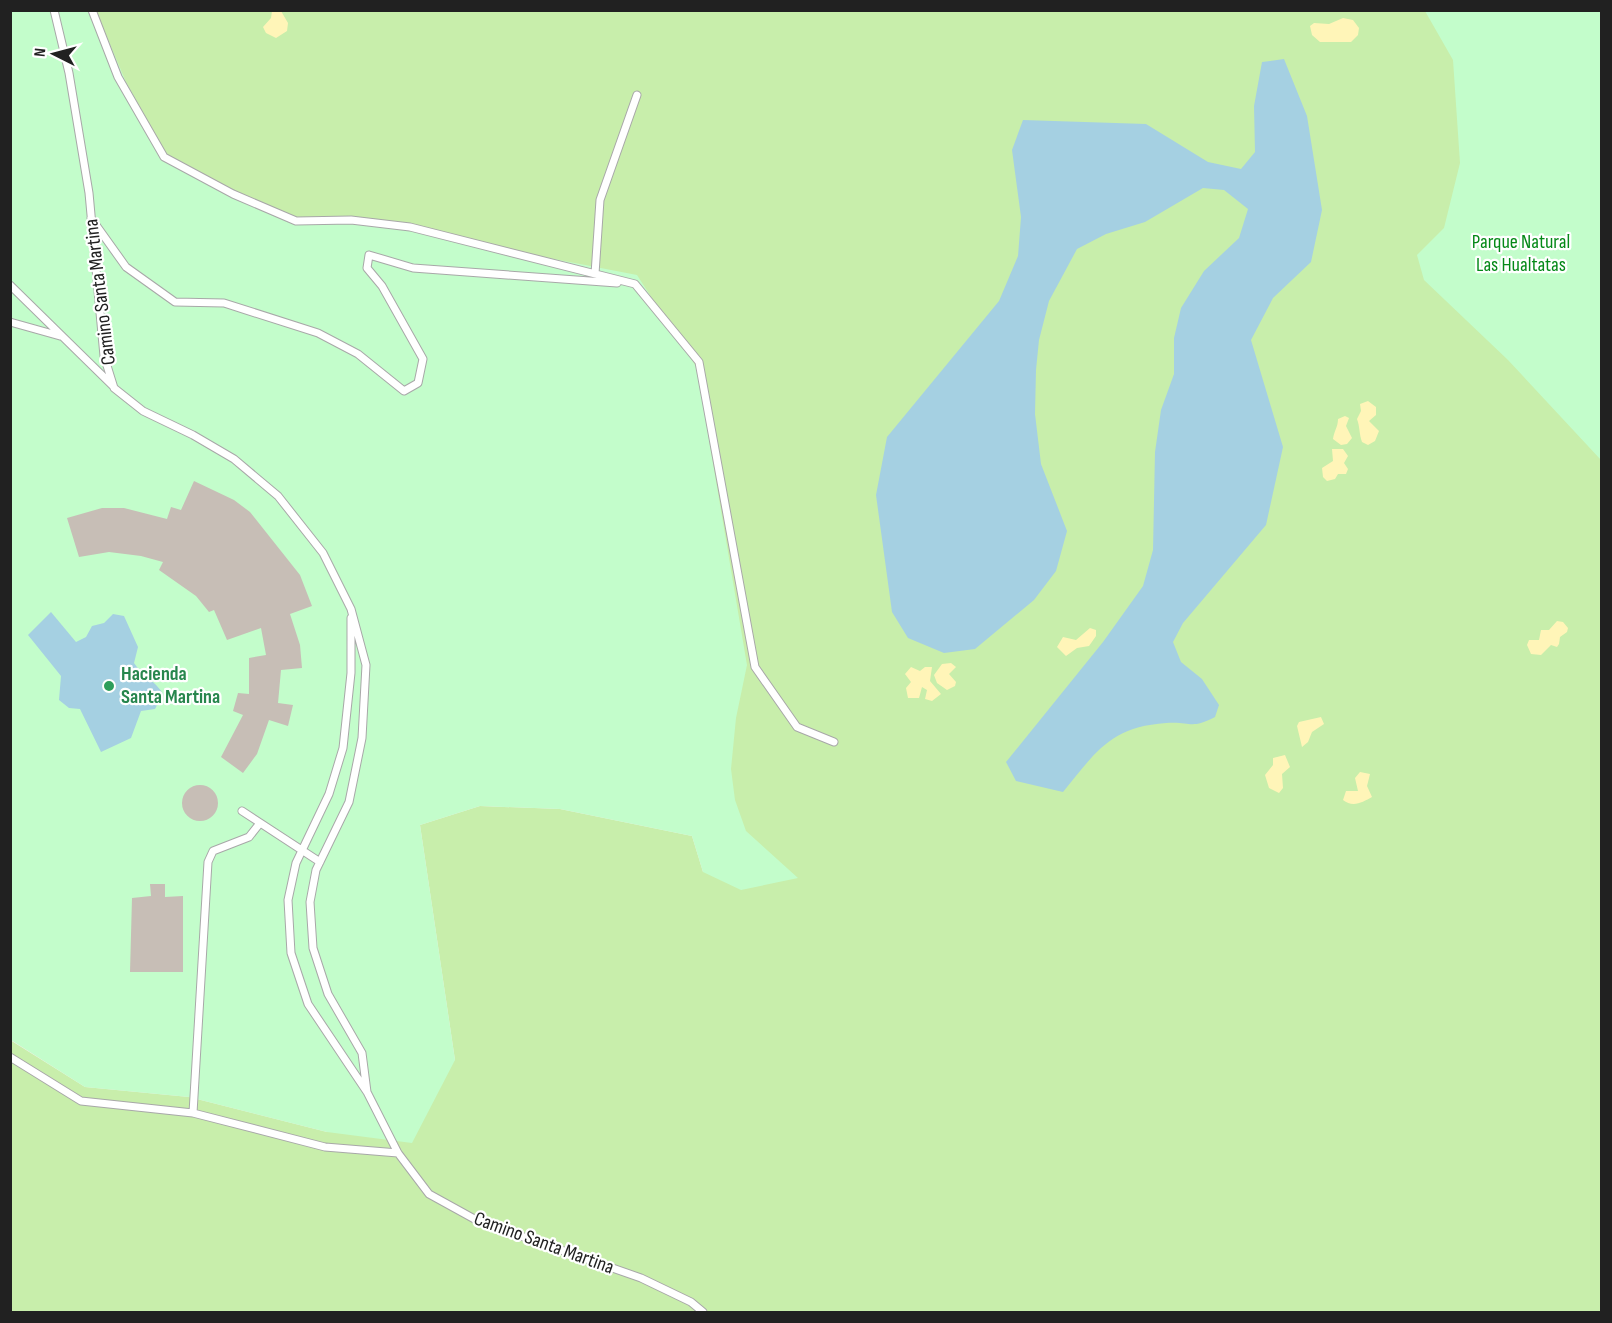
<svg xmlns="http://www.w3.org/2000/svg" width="1612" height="1323" font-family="'Sofia Sans Condensed',sans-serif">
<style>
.grass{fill:#c8eeab}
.sand{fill:#fff5b8}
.park{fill:#c3fdcb}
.water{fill:#a5d0e2}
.building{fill:#c7beb6}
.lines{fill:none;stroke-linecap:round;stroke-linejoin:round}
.lane-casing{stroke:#a8a8a8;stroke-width:9}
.lane{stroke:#fff;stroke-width:7}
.leisure-dot{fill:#2e9e5b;stroke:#fff;stroke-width:2}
.labels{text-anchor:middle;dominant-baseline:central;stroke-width:4.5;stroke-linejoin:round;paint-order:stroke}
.park-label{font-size:20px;fill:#058918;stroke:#fff}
.street-label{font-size:20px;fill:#212121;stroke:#fff}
.leisure-label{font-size:20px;font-weight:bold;fill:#27864d;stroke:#fff;text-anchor:start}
</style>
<rect width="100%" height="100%" fill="#f2efe7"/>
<path class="grass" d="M83,11H1601V1312H11L10,1040L85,1087L189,1097L327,1132L455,1060L420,825L480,806L560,809L692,836L703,872L735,833L296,230L162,169Z"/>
<path class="sand" d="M272,11H281L288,23L287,31L276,38L266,33L263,27L271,18Z
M1343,18L1353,20L1359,28L1358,35L1351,42H1320L1312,35L1310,26L1314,23L1329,24Z
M1368,401L1376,407V415L1369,421L1379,431L1375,441L1368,445L1362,442C1359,434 1360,427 1357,419L1361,411L1360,404Z
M1345,416L1349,418L1346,426L1352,438L1347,444L1341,445L1333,439C1334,431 1338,427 1338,419Z
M1332,449H1343L1348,456L1344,463L1348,469L1346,474H1338L1335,479L1327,481L1323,477L1322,468L1333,461Z
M1557,621L1563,622L1568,628L1567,632L1560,637L1559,644L1557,647L1551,645L1541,655L1531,654L1527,645L1529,640H1539L1541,630H1549Z
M1090,628L1096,630V636L1089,646L1077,648L1066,656L1057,647L1063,637L1076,640Z
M951,663L956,667L949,674L956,682L955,686L947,690L937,683L934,675L942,664Z
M911,667L920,671L925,667H932L930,681L941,694L932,701L925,699L927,690L922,687L919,698H908L906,688L911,682L905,674Z
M1321,717L1324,724L1312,732L1308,742L1302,747L1297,726L1299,722Z
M1285,755L1290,767L1282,774L1283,788L1279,793L1269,788L1265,775L1273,765V758Z
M1360,772L1370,774L1367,786L1372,797C1363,802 1353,808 1343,800L1346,791H1358L1355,778Z"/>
<path class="park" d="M10,11H96L126,82L170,160L246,203L298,218L383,226L637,275L697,368L747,665L736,718L731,769L735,800L746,831L798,878L741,890L703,872L692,836L560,809L480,806L420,825L455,1060L412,1143L327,1132L189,1097L85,1087L11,1040Z
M1425,11H1601V460L1508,360L1424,280L1417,255L1444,228L1460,163L1453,60Z"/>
<path class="water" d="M1284,59L1307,116L1322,210L1311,262L1273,298L1251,340L1283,447L1266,525L1183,623L1173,642L1181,662L1202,679L1219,705L1215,717C1190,730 1191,721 1166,723C1110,727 1096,752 1063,792L1016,781L1006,762L1103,642L1143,586L1153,550L1155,452L1161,410L1174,374V338L1181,308L1204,271L1239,238L1248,209L1224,190L1203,188L1145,222L1106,234L1077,249L1049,301L1039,340L1036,370L1035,414L1041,464L1067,531L1056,571L1034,600L975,649L944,653L908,638L892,612L876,495L887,437L999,301L1018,256L1021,217L1012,150L1023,120L1146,124L1208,162L1241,169L1255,152L1254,106L1262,62Z
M51,612L76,642L86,637L92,626L104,623L113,614L124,616L138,647L134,663C143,677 155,680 163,694L155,709L141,711L131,738L101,752L80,709L69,708L59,700L61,676L28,635Z"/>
<path class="building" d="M194,481L234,500L250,512L300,575L312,606L290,614L300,645L302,668L281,670L278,703L293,705L288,726L269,720L257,754L243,773L221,757L243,715L233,711L238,693L249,694V658L266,655L261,628L227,640L214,610L209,612L196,596L159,570L163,562L141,556L109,552L79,557L67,518L102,508H124L167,519L171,507L181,510Z
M182 803a18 18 0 1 1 36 0a18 18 0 1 1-36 0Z
M150,884H165V897L183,896V972H130L132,898L151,896Z"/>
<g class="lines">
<g class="lane-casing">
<path id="lane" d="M54,10L69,73L89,193L104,356L114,388L143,411L193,435L234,459L278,496L323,553L351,609L366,665L362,738L349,802L316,870L310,902L313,948L328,994L362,1053L367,1092
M92,10L118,77L164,157L233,194L296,221L351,220L410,227L635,284L699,362L755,667L797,727L834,742
M91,218L126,267L175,302L224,303L318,333L358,354L404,391L418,383L423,359L382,286L367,268L369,255L413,268L617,283
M595,274L600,200L637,95
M10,285L113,386
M10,322L60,336
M351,618V673L343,748L329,794L296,863L288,900L291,953L308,1004L367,1092L398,1153L429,1194L478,1221L641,1278L691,1302L703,1312
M242,811L320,862
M10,1057L81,1101L193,1113L325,1147L398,1153
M193,1113L208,862L213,851L249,837L260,823"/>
</g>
<use href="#lane" class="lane"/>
</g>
<circle class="leisure-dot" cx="109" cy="686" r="6"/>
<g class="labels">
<g class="park-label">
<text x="1521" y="242">Parque Natural<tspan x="1521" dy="23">Las Hualtatas</tspan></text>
</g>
<g class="street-label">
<text transform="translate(100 292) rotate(-97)">Camino Santa Martina</text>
<text transform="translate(544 1243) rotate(20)">Camino Santa Martina</text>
</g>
<g class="leisure-label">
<text x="121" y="674">Hacienda<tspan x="121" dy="23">Santa Martina</tspan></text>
</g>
</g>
<rect width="1612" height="1323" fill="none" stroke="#212121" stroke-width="24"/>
<g transform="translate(54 54) rotate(276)" stroke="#ffffff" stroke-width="4.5" paint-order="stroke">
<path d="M0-4.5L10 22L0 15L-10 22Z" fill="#212121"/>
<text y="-9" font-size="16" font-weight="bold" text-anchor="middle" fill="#212121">N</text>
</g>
</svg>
